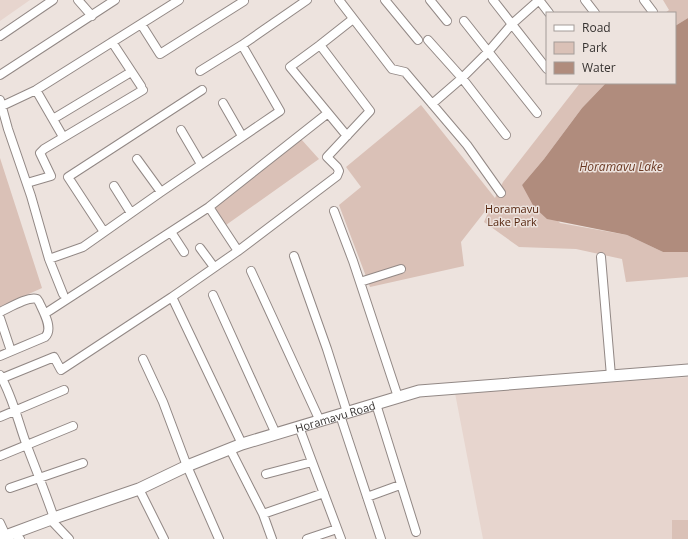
<svg xmlns="http://www.w3.org/2000/svg" width="688" height="539" font-family="'Open Sans',sans-serif">
<style>
.built{fill:#e7d5ce}
.green{fill:#dac1b7}
.water{fill:#b08c7d}
.lines{fill:none;stroke-linecap:round;stroke-linejoin:round}
.street-casing{stroke:#928885;stroke-width:10}
.secondary-casing{stroke:#928885;stroke-width:13}
.street{stroke:#fff;stroke-width:8}
.secondary{stroke:#fff;stroke-width:11}
.labels{text-anchor:middle;dominant-baseline:central;stroke-width:3;stroke-linejoin:round;paint-order:stroke}
.park-label{font-size:11px;fill:#56260f;stroke:#ede3de}
.street-label{font-size:11px;fill:#363230;stroke:#ede3de}
.water-label{font-size:12px;font-style:italic;fill:#6b3923;stroke:#ede3de}
</style>
<rect width="100%" height="100%" fill="#ede3de"/>
<path class="built" d="M0,0H30L0,21Z
M688,377V539H483L455,393Z"/>
<path class="green" d="M663,0H688V18L675,26V13H665L669,10Z
M580,83H606L582,108L544,159L522,185L560,223L627,235L663,252H688V277L626,282L622,259L576,249L519,247L484,222L493,201L461,242L464,266L370,287L339,205L361,187L346,167L421,105L495,198L503,182Z
M301,139L319,159L226,225L213,208Z
M0,158L42,288L0,307Z
M672,520H688V539H672Z"/>
<path class="water" d="M688,18V252H663L627,235L547,219L534,207L522,185L544,159L582,108L606,83H675V26Z"/>
<g class="lines">
<g class="street-casing">
<path id="street" d="M78,0L92,16
M339,0L392,69L405,72L467,145L501,193
M385,0L418,40
M430,0L447,21
M493,0L547,69
M585,0L595,13
M644,0L653,12
M464,21L537,113
M141,24L160,54L244,1
M0,36L53,0
M428,40L462,78L506,135
M112,42L141,86
M320,45L290,67L347,136
M200,71L242,45L307,0
M0,75L115,0
M36,90L62,135
M0,100L8,129L31,196L49,259L63,294
M223,103L242,136
M432,104L462,78L488,52L512,24L539,0L549,13
M2,106L36,90L179,0
M53,119L131,72
M181,130L201,164
M137,159L161,192
M27,183L51,176L40,153L44,149L143,90
M114,186L131,213
M209,207L238,251
M334,211L353,261L398,397
M104,232L68,177L202,90
M171,232L184,252
M200,248L214,267
M294,256L327,349L347,412
M601,257L611,376
M49,259L83,247L161,192L280,111L242,45
M251,271L320,421
M360,282L401,269
M213,295L276,434
M172,297L242,444
M49,311L209,207L328,113
M0,312C9,308 28,296 37,299L39,302C43,311 54,329 45,337L0,356
M0,318L11,351
M143,359L163,402L187,466L219,539
M0,375C13,397 18,422 27,446C36,470 46,494 54,518
M0,379L54,357L61,370L172,297L238,251L337,176L339,171L337,167L327,157L370,111L320,45L353,19
M376,404L416,532
M340,415L381,539
M0,417L64,390
M299,427L341,539
M230,449L263,514L272,539
M0,456L73,426
M266,474L312,462
M10,488L83,463
M139,489L164,539
M367,497L400,485
M263,514L324,493
M50,519L69,539
M0,523L6,536
M14,533L20,539
M307,539L337,529"/>
</g>
<g class="secondary-casing">
<g id="secondary">
<path id="s1" d="M0,538L54,518L139,489L187,466L242,444L419,391L688,370"/>
</g>
</g>
<use href="#street" class="street"/>
<use href="#secondary" class="secondary"/>
</g>
<g class="labels">
<g class="park-label">
<text x="512" y="208">Horamavu<tspan x="512" dy="13">Lake Park</tspan></text>
</g>
<g class="street-label">
<text stroke="none"><textPath href="#s1" startOffset="357">Horamavu Road</textPath></text>
</g>
<g class="water-label">
<text x="621" y="166">Horamavu Lake</text>
</g>
</g>
<rect x="546" y="12" width="130" height="72" fill="#ede3de" stroke="#a49c98"/>
<rect x="554" y="25" width="20" height="6" fill="#ffffff" stroke="#a49c98"/>
<text x="582" y="32" font-size="12" fill="#363230">Road</text>
<rect x="554" y="42" width="20" height="12" fill="#dac1b7" stroke="#a49c98"/>
<text x="582" y="52" font-size="12" fill="#363230">Park</text>
<rect x="554" y="62" width="20" height="12" fill="#b08c7d" stroke="#a49c98"/>
<text x="582" y="72" font-size="12" fill="#363230">Water</text>
</svg>
